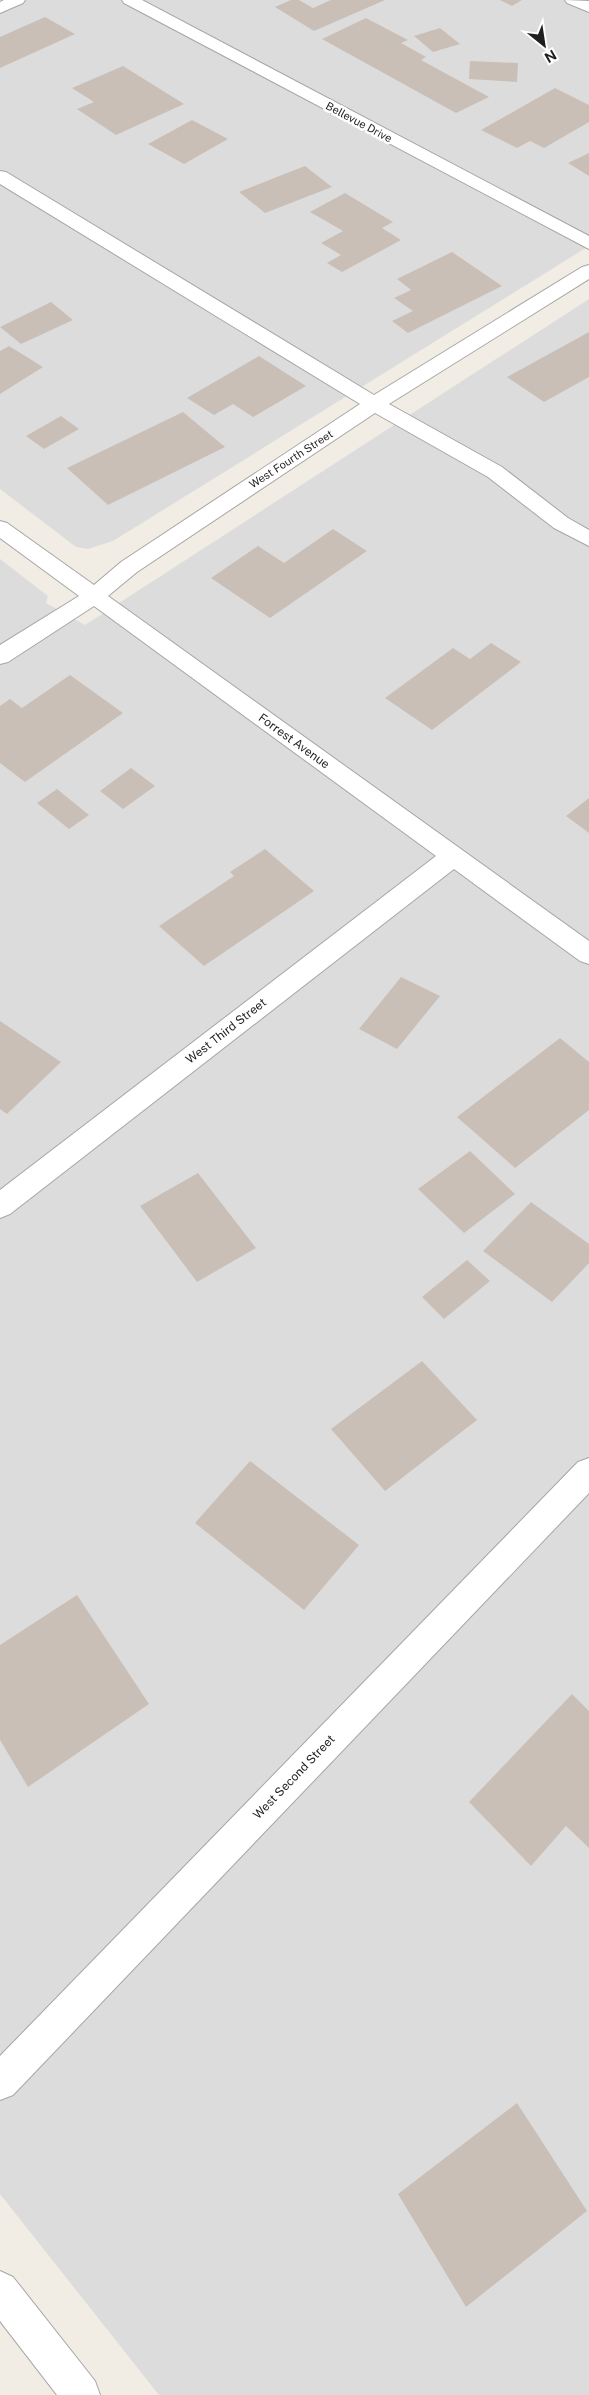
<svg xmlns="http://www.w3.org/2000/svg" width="589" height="2395" font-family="'Public Sans',sans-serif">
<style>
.residential{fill:#dddcdc}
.building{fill:#c9bfb7}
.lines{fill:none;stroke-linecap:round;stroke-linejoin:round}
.minor-casing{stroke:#a6a6a6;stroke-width:2}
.minor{fill:#fff;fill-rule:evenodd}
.labels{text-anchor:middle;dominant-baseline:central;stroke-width:5;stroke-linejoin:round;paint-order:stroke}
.far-street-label{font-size:11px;fill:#1f1f1f;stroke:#fff}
.street-label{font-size:12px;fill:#1f1f1f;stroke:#fff}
</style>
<rect width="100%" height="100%" fill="#f1ede4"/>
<path class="residential" d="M0,0H589V246L113,541L88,549L76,547L0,489Z
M589,299V2395H159L0,2194V559L48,596L46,603L85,625Z"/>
<path class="building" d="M291,0H299L313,8L331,0H385L314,31L275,7Z
M500,0H522L512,6Z
M45,17L75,34L0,68V37Z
M366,18L408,40L401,43L426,57L421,60L489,97L456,113L322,39Z
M440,28L460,44L433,52L414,36Z
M470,61L518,63L517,82L469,79Z
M123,66L184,104L116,135L77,109L94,102L72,88Z
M555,88L589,105V122L544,148L530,141L517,148L481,130Z
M192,120L228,139L184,164L148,144Z
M589,153V176L568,163Z
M305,166L332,187L265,213L239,192Z
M345,193L393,222L382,228L401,240L342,272L327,263L341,255L321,243L343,231L310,212Z
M452,252L502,286L408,333L392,321L413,311L394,298L411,290L397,279Z
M51,302L73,320L21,344L0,327Z
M589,332V377L544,402L507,377Z
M9,346L43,367L0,394V351Z
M259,356L306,386L253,417L233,404L214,415L187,398Z
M183,412L225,447L108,505L67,468Z
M61,416L79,429L44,449L26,436Z
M333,529L367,551L270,618L211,578L258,546L284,563Z
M491,643L521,662L432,730L385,698L453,648L470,659Z
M70,675L123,713L25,782L0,763V706L10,699L22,708Z
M131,768L155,786L123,809L100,791Z
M57,789L89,815L69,829L37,803Z
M589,798V833L566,816Z
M265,849L314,891L204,966L159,926L234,876L230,872Z
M401,977L440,996L397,1049L359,1029Z
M0,1021L61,1062L7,1114L0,1109Z
M560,1038L589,1062V1110L515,1168L457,1117Z
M470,1151L515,1194L464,1233L418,1189Z
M198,1173L256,1248L197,1282L140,1206Z
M531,1202L589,1244V1263L552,1302L483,1251Z
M467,1260L490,1281L444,1319L422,1297Z
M422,1361L477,1420L385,1491L331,1429Z
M250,1461L359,1545L304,1610L195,1523Z
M77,1595L149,1704L28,1787L0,1740V1645Z
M572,1694L589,1711V1848L566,1826L531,1866L469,1802Z
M517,2103L587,2211L466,2307L398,2194Z"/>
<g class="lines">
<g class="minor-casing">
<path id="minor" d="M4,0H25L23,3L0,13V2Z
M122,0H142L589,236V249L124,3Z
M565,0L589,1V12L567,3Z
M0,171L6,172L374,395L582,267L589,265V279L389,404L502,467L568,518L589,530V546L554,528L488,477L375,413L137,572L108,596L589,941V964L580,961L454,869L10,1214L0,1218V1190L436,856L94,606L8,662L0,664V645L79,596L0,538V521L7,523L94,585L121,562L360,404L0,184Z
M589,1458V1493L13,2095L0,2100V2056L578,1462Z
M0,2271L13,2277L95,2381L100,2395H57L0,2321Z"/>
</g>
<use href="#minor" class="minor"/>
</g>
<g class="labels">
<g class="far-street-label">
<text transform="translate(359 122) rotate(28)">Bellevue Drive</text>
<text transform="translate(291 459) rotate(-33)">West Fourth Street</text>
</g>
<g class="street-label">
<text transform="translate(294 741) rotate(36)">Forrest Avenue</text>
<text transform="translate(226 1031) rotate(-38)">West Third Street</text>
<text transform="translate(294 1777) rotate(-46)">West Second Street</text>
</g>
</g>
<g transform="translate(544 45) rotate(150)" stroke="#ffffff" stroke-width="4" paint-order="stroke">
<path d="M0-4L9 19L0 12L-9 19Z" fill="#1f1f1f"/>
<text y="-8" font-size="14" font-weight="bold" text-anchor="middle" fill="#1f1f1f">N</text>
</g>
</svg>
